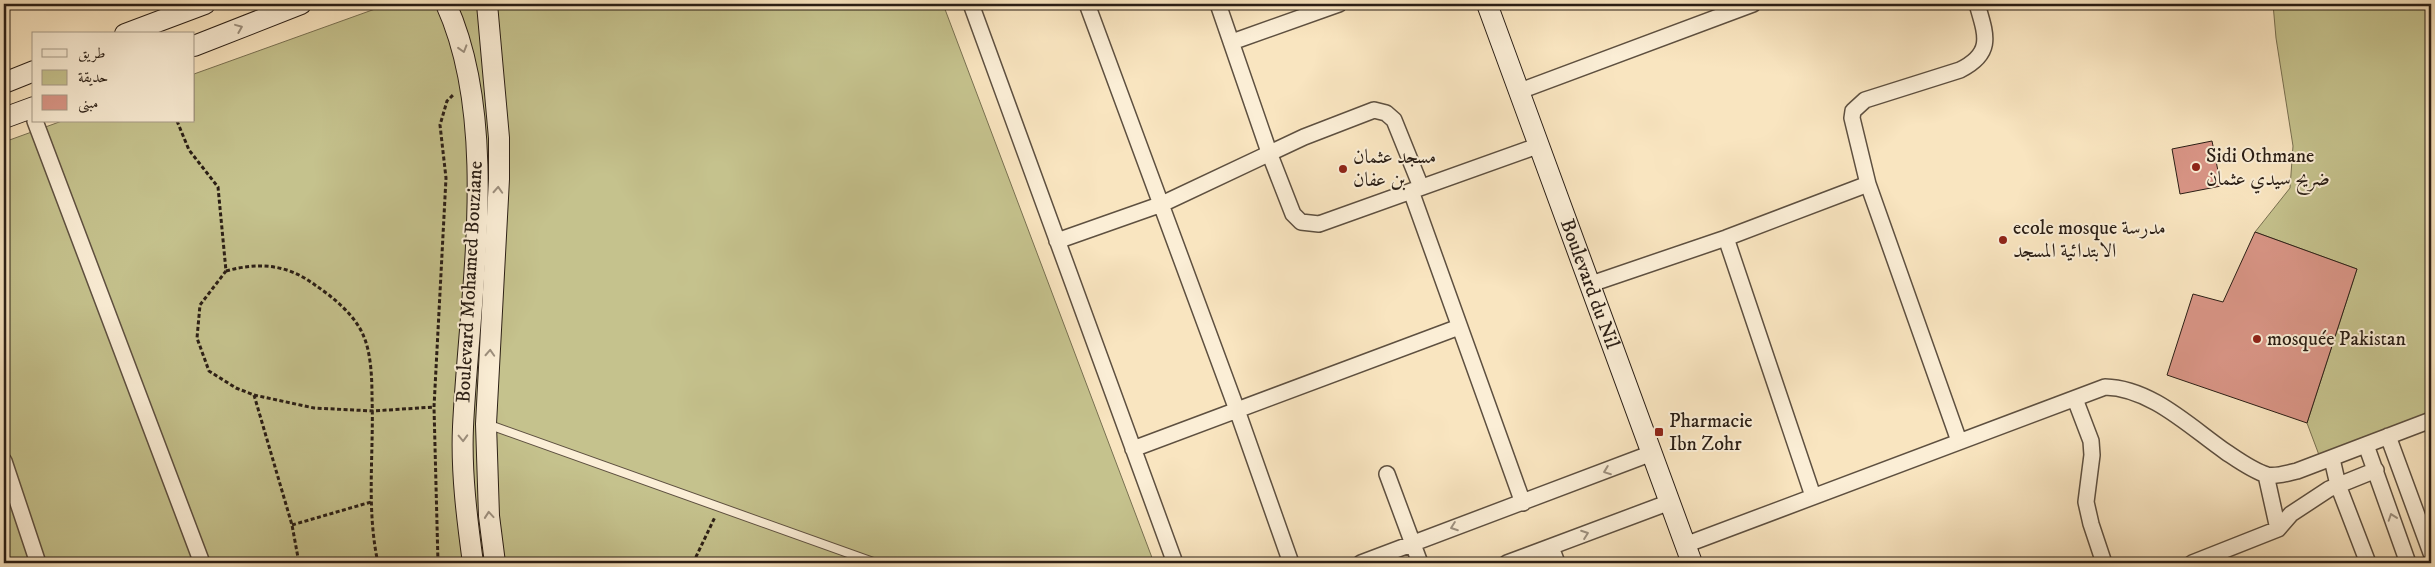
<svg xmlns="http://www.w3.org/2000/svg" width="2435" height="567" font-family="'IM FELL DW Pica',Amiri,serif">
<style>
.green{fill:#c5c28d;stroke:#787051}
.building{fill:#d99586;stroke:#2a1e15}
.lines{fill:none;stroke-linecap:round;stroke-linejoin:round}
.lane-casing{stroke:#5e5040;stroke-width:10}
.street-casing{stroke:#5e5040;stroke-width:18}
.secondary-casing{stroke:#2a1e15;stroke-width:22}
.path{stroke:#2a1e15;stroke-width:3;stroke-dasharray:4 2.5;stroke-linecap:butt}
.lane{stroke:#fbeed6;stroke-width:8}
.street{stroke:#fbeed6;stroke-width:15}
.secondary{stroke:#fbeed6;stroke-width:20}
.oneway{stroke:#9d907f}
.poi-dot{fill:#8f2418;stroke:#fbeed6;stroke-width:2}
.labels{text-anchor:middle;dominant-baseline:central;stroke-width:4;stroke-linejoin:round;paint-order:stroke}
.poi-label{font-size:20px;fill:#2a1e15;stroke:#fbeed6;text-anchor:start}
.street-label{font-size:20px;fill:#2a1e15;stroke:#fbeed6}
</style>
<rect width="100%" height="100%" fill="#f9e5c0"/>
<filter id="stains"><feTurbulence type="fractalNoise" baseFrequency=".004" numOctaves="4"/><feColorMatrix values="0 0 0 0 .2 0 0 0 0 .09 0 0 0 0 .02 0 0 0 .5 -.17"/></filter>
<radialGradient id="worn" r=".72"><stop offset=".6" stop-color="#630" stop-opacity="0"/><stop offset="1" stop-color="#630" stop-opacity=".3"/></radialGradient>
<path class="green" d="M389,4H943L1154,563H4V142L62,121H194V74Z
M2273,4H2431V424L2322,463L2307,423L2357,269L2255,232L2290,188L2293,146L2276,38Z"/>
<path class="building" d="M2212,141L2221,186L2180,194L2172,149Z
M2255,232L2357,269L2307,423L2167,375L2193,294L2223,302Z"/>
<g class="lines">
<g class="lane-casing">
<path id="lane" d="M487,424L876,563"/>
</g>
<g class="street-casing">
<path id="street" d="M971,4L1175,563
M1087,4L1237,410L1291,563
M1218,4L1270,155L1293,214L1301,222L1319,224L1540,145
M1232,42L1339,4
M1520,91L1753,4
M35,121L202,563
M1411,191L1523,503
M1726,238L1813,496
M1057,241L1162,204L1304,137L1374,110L1386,113L1394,120L1421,187
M1591,284L1726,238L1868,184
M2075,399L2091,441L2092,455L2086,502L2091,524L2104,563
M2388,436L2431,553
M1959,441L1868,184L1852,118L1853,111L1865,100L1960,70C1994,53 1986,35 1977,4
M2366,445L2408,563
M1133,449L1459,327
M2332,459L2338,485L2368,563
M4,461L38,563
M1387,474L1420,563
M2266,475L2278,529
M1685,545L2105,387C2151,388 2190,427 2226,452C2238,460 2253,471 2267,475C2276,477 2288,473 2297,471L2431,420
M1551,547L1557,563
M1361,563L1652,453
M1507,563L1670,502
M2192,563L2278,529L2291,514L2329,489L2376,470"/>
</g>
<g class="secondary-casing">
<g id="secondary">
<path d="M446,4C501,125 469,297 463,427C461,472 467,519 473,563"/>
<path d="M487,4L499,138V179L486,424L489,516L495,563"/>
<path id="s1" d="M1487,4L1692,563"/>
<path d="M125,34L205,4"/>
<path d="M194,46L301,4"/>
<path d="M4,83L34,71"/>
<path d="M4,118L34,107"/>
</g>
</g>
<path class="path" d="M177,121L189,150L218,187L226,271L200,305L197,338L209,371L236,388L254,395L292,525L299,563
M226,271C259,262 287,264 315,285C333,297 356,316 364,337C371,354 372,378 372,397C374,453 366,508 378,563
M254,395L314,408L373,411L434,407
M292,525L371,502
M438,563L434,407L446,178L440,125L447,101L453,95
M693,563L715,517"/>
<use href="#lane" class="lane"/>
<use href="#street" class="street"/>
<use href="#secondary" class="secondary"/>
</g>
<defs><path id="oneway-chevron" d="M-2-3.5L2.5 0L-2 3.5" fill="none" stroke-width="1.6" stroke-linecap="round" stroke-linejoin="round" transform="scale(1.25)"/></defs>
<g class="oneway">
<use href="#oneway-chevron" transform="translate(239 28) rotate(-22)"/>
<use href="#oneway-chevron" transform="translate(463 49) rotate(73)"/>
<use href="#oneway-chevron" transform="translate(498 190) rotate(-87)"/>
<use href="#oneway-chevron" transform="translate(490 353) rotate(-87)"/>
<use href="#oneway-chevron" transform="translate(463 438) rotate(88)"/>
<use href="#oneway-chevron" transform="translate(1607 471) rotate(159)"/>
<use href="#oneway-chevron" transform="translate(489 515) rotate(-95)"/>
<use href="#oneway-chevron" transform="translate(2392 517) rotate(-109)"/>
<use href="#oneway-chevron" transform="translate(1454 527) rotate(160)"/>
<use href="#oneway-chevron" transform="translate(1585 534) rotate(-20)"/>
</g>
<g class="poi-dot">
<circle cx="2196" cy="167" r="5"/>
<circle cx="1343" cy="169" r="5"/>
<circle cx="2003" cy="240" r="5"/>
<circle cx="2257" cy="339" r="5"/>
<rect x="1654" y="427" width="10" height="10" rx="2.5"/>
</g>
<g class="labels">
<g class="poi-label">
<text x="2206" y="156">Sidi Othmane<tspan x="2206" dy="23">ضريح سيدي عثمان</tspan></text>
<text x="1353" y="157">مسجد عثمان<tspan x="1353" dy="23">بن عفان</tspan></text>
<text x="2013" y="228">ecole mosque مدرسة<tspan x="2013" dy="23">الابتدائية المسجد</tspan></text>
<text x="2267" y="339">mosquée Pakistan</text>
<text x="1669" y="421">Pharmacie<tspan x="1669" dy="23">Ibn Zohr</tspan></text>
</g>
<g class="street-label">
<text transform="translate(470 282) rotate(-87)">Boulevard Mohamed Bouziane</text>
<text stroke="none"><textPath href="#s1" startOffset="298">Boulevard du Nil</textPath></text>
</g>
</g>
<rect width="2435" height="567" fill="none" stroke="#f9e5c0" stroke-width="20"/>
<rect x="5" y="5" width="2425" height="557" fill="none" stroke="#2a1e15" stroke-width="2.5"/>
<rect x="10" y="10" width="2415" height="547" fill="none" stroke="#2a1e15"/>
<rect x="32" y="32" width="162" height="90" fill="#fbeed6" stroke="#a79b89"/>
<rect x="42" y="49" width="25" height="8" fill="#fbeed6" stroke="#a79b89"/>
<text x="78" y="58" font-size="15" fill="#2a1e15">طريق</text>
<rect x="42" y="70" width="25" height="15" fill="#c5c28d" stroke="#a79b89"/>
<text x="78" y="82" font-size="15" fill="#2a1e15">حديقة</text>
<rect x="42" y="95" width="25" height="15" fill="#d99586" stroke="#a79b89"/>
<text x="78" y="108" font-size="15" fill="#2a1e15">مبنى</text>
<rect width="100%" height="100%" filter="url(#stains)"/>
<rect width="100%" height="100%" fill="url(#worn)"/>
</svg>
